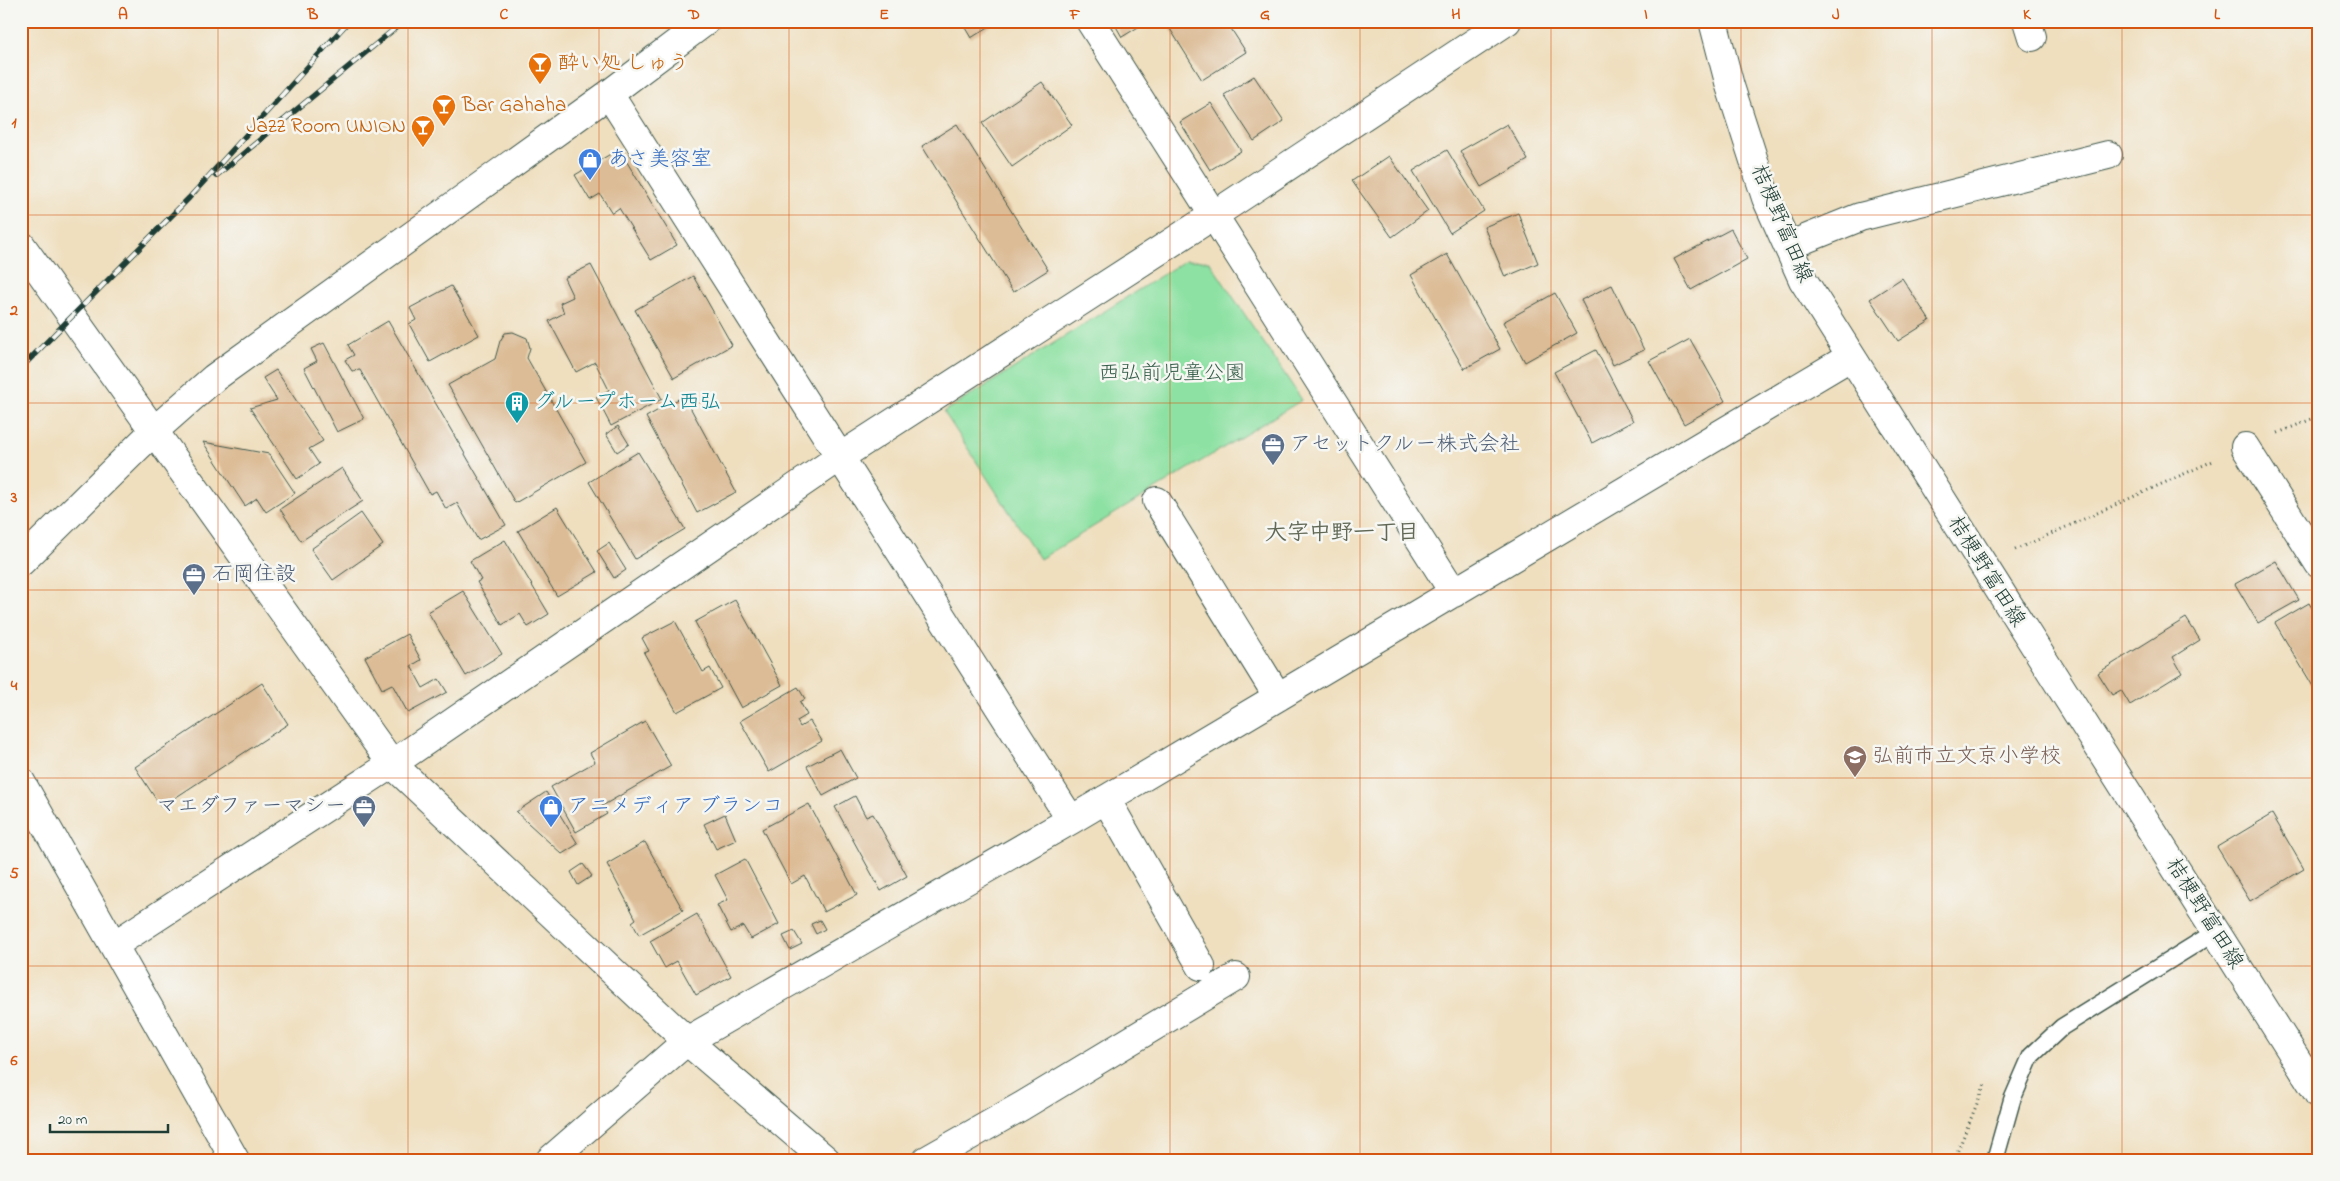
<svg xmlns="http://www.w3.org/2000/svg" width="2340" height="1181" font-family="'Indie Flower','Klee One',sans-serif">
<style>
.green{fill:#8de1a3;stroke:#568f6c}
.building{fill:#dcbc96}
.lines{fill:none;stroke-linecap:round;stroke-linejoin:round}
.service-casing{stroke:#3e5549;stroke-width:19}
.minor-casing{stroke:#3e5549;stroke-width:30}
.tertiary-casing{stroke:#3e5549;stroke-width:30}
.secondary-casing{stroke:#3e5549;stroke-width:30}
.path{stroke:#3e5549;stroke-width:3;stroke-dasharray:1 4;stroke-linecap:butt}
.service{stroke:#fff;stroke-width:16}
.minor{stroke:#fff;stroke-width:28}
.tertiary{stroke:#fff;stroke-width:28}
.secondary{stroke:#fff;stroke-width:28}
.rail-casing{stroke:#1f3d34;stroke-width:5.5}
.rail{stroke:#f6f6f2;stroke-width:4;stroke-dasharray:11;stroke-linecap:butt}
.grid{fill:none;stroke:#d45610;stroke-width:1;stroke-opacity:0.55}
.labels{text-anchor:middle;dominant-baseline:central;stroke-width:5;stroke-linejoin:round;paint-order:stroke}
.food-label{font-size:21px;fill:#c56008;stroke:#f6f6f2;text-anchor:start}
.shop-label{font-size:21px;fill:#366cbe;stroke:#f6f6f2;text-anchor:start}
.street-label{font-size:21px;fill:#1f3d34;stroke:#f6f6f2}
.park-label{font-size:21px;fill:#355e4a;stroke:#f6f6f2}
.culture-label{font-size:21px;fill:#0d838f;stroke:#f6f6f2;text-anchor:start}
.service-label{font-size:21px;fill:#4e5e75;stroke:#f6f6f2;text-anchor:start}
.education-label{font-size:21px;fill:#785e54;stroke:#f6f6f2;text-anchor:start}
.neighbourhood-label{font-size:22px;font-weight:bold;fill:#616956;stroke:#f6f6f2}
.neatline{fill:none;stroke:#d45610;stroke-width:2}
.grid-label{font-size:16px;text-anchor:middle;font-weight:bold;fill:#d45610}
</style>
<rect width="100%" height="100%" fill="#f6f6f2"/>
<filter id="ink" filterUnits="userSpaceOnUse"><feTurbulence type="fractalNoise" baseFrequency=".02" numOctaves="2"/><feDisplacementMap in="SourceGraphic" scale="10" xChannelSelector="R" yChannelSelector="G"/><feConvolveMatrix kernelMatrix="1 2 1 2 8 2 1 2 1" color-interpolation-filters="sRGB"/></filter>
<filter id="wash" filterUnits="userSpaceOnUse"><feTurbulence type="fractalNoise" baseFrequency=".0096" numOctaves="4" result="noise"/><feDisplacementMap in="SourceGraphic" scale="20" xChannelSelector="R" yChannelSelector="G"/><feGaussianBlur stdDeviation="1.12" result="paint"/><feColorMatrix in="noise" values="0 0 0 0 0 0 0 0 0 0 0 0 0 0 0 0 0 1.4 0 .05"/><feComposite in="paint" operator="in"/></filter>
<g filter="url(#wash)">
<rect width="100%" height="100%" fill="#efdfbf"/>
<path class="green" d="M1186,260L1209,261L1302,400L1040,559L944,412Z"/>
<g id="blocks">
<path class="building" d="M961,21H998L971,38Z
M1113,21H1148L1122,37Z
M1170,21H1226L1246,52L1202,80L1167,24Z
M1426,21H1437L1429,26Z
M1254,76L1284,121L1254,141L1224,95Z
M1042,82L1072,125L1012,167L982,123Z
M1211,103L1241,151L1210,170L1180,122Z
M957,124L1048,270L1013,292L922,146Z
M1507,124L1528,160L1481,187L1460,151Z
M619,149L677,245L651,260L619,208L612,213L600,194L590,200L575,175Z
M1447,150L1484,211L1450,233L1413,171Z
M1389,156L1428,211L1392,237L1352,181Z
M1518,213L1538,263L1505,277L1484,227Z
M1731,229L1747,259L1691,290L1674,259Z
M1447,254L1500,349L1464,369L1411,275Z
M591,265L662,399L611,426L596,397L609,390L595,362L576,372L549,321L564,313L560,303L573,297L564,278Z
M693,276L732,345L674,378L635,310Z
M1902,278L1930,321L1898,341L1870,299Z
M1612,285L1644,350L1613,365L1581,300Z
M451,286L479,335L430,362L409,324L416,320L410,308Z
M1555,293L1577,333L1525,362L1503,322Z
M388,321L506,525L478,540L457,503L446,509L436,491L430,494L360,370L352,371L345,360L354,355L348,345Z
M513,332L527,338L530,348L527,358L586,462L515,503L448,385L495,359L500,341L505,333Z
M1690,339L1725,401L1684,424L1649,361Z
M324,343L364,419L337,432L304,368L317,361L311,349Z
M1596,350L1633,421L1592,443L1554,372Z
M276,370L323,441L309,449L319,464L297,479L250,408L277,400L263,378Z
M684,396L736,492L697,513L646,417Z
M618,426L629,444L617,452L606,434Z
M203,442L269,454L295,493L266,512L257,498L245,506Z
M638,452L685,529L635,559L589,482Z
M342,468L363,501L301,541L280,509Z
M557,507L597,572L557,596L518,531Z
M361,513L383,545L333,580L311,549Z
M505,540L549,614L528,627L520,614L502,625L477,582L481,580L470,561Z
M609,543L626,570L614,578L597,551Z
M2276,561L2299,600L2258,623L2235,584Z
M463,591L502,654L466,676L428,612Z
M735,600L782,685L741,708L695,622Z
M2309,603L2319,620V685L2314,688L2275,623Z
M2186,618L2200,640L2173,657L2182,673L2130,705L2121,690L2112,695L2098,673Z
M675,621L703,672L710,668L721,688L677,712L644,653L649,651L642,638Z
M407,634L421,660L411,666L423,688L439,679L447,692L408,713L392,684L382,689L365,657Z
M262,683L288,724L161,807L135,767Z
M798,687L805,699L800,702L807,715L797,721L800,727L810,721L822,741L769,772L740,721Z
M645,721L671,766L602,806L607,814L576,832L551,787L595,762L590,753Z
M840,749L856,778L823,796L807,766Z
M546,792L578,844L562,854L516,812Z
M855,796L866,817L873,814L907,876L881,891L835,807Z
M809,804L857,895L824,912L805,876L791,884L762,829Z
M725,814L736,840L716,849L704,824Z
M2272,814L2304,869L2250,901L2217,847Z
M645,842L683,910L639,935L632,922L636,919L607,864Z
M745,859L779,924L751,939L743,926L731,932L717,905L728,900L715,875Z
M583,864L592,876L578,885L571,872Z
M697,914L731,976L696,995L677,961L665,968L650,941Z
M820,920L825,929L816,934L811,924Z
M794,931L802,944L790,950L783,936Z"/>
</g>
</g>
<g filter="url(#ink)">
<use href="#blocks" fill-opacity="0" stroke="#3e5549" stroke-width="1"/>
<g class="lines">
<g class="service-casing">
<path id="service" d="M1995,1160L2012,1100L2031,1056L2062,1027L2215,932"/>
</g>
<g class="minor-casing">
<path id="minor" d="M1090,21L1454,593
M2027,21L2032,37
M609,94L1071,820
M1788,246L1860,217L2108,155
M2245,447L2319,564
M1157,501L1278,697
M21,562L155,430L214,378L609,94L706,21
M21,782L235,1160
M1106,799L1201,966
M114,945L392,764L840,457L1214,215L1507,21
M550,1160L687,1041L1071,820L1850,357
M927,1160L1022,1106L1236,977"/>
</g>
<g class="tertiary-casing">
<path id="tertiary" d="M21,245L392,764L687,1041L826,1160"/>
</g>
<g class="secondary-casing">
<path id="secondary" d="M1713,21L1730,86L1766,198L1803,280L2319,1095"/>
</g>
<path class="path" d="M2278,433L2319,416
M2015,550L2215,460
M1954,1160L1985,1084"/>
<use href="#service" class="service"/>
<use href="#minor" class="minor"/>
<use href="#tertiary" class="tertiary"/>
<use href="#secondary" class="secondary"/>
<g class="rail-casing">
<path id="rail" d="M216,176L404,21
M21,368L189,198L349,21"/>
</g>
<use href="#rail" class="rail"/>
</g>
</g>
<path class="grid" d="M218,21V1160M408,21V1160M599,21V1160M789,21V1160M980,21V1160M1170,21V1160M1360,21V1160M1551,21V1160M1741,21V1160M1932,21V1160M2122,21V1160M21,215H2319M21,403H2319M21,590H2319M21,778H2319M21,966H2319"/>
<defs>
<g id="bar-pin" transform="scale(1.25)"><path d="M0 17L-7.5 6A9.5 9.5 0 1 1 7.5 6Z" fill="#e8710a" stroke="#f6f6f2"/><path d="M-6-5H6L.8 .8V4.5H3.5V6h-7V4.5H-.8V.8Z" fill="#fff"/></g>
<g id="shop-pin" transform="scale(1.25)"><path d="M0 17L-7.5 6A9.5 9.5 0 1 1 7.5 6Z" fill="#3f7fe0" stroke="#f6f6f2"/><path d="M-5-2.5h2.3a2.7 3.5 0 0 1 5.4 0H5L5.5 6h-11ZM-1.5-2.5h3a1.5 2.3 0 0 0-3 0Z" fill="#fff"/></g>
<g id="building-pin" transform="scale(1.25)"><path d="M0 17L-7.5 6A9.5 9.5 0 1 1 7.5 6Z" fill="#0f9aa8" stroke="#f6f6f2"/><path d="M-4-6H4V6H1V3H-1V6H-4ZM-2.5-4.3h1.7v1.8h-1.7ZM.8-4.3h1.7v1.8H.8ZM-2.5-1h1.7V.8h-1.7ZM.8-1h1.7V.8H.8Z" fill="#fff"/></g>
<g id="office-pin" transform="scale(1.25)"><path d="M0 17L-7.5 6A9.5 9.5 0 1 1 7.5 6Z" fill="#5c6f8a" stroke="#f6f6f2"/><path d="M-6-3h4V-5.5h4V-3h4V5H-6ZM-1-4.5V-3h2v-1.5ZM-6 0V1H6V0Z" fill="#fff"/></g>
<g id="school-pin" transform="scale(1.25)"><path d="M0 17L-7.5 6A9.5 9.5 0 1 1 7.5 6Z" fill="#8d6e63" stroke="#f6f6f2"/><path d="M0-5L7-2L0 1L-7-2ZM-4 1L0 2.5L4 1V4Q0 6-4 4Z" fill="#fff"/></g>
</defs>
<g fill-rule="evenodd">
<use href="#bar-pin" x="540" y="64"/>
<use href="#bar-pin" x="444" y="106"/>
<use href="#bar-pin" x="423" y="127"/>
<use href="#shop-pin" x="590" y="160"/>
<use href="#building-pin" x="517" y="403"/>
<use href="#office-pin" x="1273" y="445"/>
<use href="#office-pin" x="194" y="575"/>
<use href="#school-pin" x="1855" y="757"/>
<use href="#office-pin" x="364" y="807"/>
<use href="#shop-pin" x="551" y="807"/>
</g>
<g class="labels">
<g class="food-label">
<text x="558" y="64">酔い処 しゅう</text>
<text x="462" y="106">Bar Gahaha</text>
<text x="406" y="127" text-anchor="end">Jazz Room UNION</text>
</g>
<g class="shop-label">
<text x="608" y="160">あさ美容室</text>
<text x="568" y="807">アニメディア ブランコ</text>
</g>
<g class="street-label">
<text transform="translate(1781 224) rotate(67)">桔梗野富田線</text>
<text transform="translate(1986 572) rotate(58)">桔梗野富田線</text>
<text transform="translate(2204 914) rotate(58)">桔梗野富田線</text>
</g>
<g class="park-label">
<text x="1172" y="374">西弘前児童公園</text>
</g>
<g class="culture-label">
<text x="534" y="403">グループホーム西弘</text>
</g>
<g class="service-label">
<text x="1290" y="445">アセットクルー株式会社</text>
<text x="212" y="575">石岡住設</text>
<text x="346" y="807" text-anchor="end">マエダファーマシー</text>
</g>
<g class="education-label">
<text x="1872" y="757">弘前市立文京小学校</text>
</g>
<g class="neighbourhood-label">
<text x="1342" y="534">大字中野一丁目</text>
</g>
</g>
<rect width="2340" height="1181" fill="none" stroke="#f6f6f2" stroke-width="55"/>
<path d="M50 1124v8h118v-8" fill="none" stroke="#1f3d34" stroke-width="2.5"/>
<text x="58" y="1124" font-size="15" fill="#1f3d34" stroke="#f6f6f2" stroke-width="4" paint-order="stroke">20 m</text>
<rect x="28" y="28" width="2284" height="1126" class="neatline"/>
<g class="grid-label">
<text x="123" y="19">A</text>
<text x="313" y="19">B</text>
<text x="504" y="19">C</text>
<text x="694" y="19">D</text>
<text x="884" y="19">E</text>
<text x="1075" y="19">F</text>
<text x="1265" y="19">G</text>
<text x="1456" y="19">H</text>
<text x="1646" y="19">I</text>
<text x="1836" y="19">J</text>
<text x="2027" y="19">K</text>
<text x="2217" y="19">L</text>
<text x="14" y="127">1</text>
<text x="14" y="315">2</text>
<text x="14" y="502">3</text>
<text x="14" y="690">4</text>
<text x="14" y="878">5</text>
<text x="14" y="1065">6</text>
</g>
</svg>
